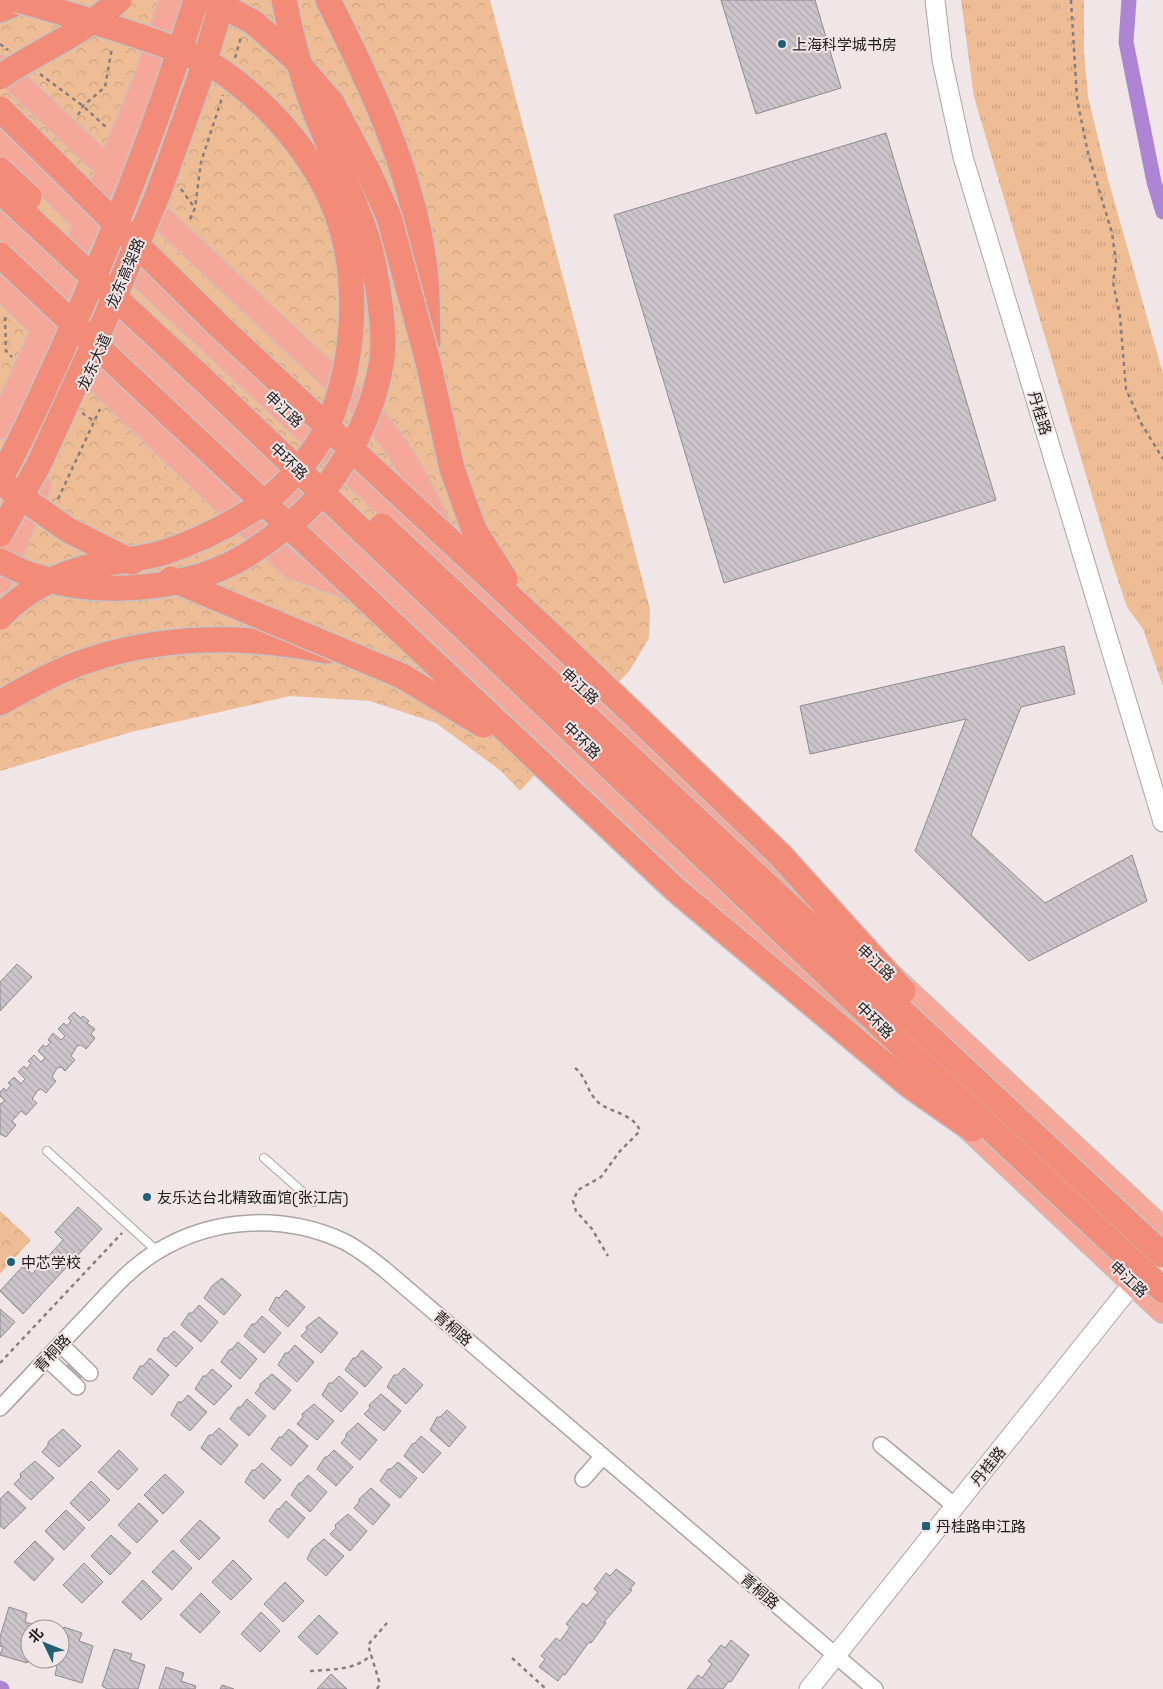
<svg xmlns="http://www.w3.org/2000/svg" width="1163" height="1689" font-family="'Space Grotesk','Noto Sans SC',sans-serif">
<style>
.grass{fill:url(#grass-tufts)}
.park{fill:url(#park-crowns)}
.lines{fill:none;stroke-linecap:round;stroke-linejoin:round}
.canal{stroke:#ae85d4;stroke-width:15}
.building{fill:url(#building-back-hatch);stroke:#928a90}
.service-casing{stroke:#ada3a5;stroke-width:10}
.minor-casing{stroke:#ada3a5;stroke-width:18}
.tertiary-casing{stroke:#ada3a5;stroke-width:21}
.primary-casing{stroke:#c5c4c4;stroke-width:26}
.trunk-casing{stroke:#c5c4c4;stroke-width:28}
.path{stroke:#867e80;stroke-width:2.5;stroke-dasharray:4 4;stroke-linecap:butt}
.service{stroke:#fff;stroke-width:8}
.minor{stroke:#fff;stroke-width:15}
.tertiary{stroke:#fff;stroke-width:19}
.primary{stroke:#f5a89a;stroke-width:24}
.trunk{stroke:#f28b78;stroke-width:25}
.trunk-bridge-casing{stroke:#c5c4c4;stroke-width:28;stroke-linecap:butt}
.trunk-bridge{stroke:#f28b78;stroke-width:25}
.poi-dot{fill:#1f6075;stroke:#f0e5e7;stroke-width:2}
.labels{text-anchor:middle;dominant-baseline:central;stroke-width:4;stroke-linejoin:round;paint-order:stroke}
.poi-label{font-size:15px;fill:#201c1d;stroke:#f0e5e7;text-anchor:start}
.street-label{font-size:15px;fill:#201c1d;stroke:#f0e5e7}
</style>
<defs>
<pattern id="grass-tufts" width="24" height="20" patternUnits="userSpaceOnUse" patternTransform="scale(1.25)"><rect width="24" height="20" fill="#eebd95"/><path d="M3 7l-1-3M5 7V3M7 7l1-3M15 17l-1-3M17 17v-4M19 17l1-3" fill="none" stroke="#cca280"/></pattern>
<pattern id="park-crowns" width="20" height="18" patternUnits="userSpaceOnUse" patternTransform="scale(1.25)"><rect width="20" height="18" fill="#eebd95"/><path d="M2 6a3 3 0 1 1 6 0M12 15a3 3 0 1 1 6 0" fill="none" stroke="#cca280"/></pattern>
<pattern id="building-back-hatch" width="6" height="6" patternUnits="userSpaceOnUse" patternTransform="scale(1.25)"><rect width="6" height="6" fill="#ccc4ca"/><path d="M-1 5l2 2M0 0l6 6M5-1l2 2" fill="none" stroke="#afa8ad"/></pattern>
</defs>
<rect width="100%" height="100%" fill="#f0e5e7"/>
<path class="grass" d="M961,0H1084V53L1088,97L1108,179L1163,374V686L1143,629L1127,607L1110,556L974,97Z"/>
<path class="park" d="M0,0H490L650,609L649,638L630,670L520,791L501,771L436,723L370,701L290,696L131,732L0,771Z
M0,1211L31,1240L0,1274Z"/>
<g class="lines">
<path class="canal" d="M1129,0L1126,42L1154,182L1163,212
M0,1688L2,1689"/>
</g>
<path class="building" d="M721,0H815L841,88L756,114Z
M886,133L996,500L724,583L614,215Z
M1064,646L1075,694L1021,707L971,835L1045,903L1132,855L1147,901L1029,961L915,851L966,719L810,754L800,706Z
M17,964L32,977L0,1011V982Z
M74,1012L81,1018L83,1016L89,1021L87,1023L95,1029L91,1034L95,1038L86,1049L81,1045L77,1046L71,1056L75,1060L65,1071L61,1067L57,1068L52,1077L56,1081L46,1093L41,1089L38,1090L32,1099L37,1103L26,1115L21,1111L12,1121L16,1125L6,1137L0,1134V1104L5,1101L0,1096V1092L4,1088L6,1091L11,1085L8,1083L14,1077L21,1084L25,1079L18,1072L24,1066L27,1069L31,1063L28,1061L34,1055L41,1062L45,1058L38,1051L43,1045L46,1047L51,1042L48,1040L53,1033L61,1040L65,1036L58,1029L64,1023L67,1026L71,1021L68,1018Z
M78,1207L102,1229L23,1314L0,1291L23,1266L32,1274L63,1240L55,1232Z
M222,1278L241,1295L224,1315L204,1298L212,1286Z
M286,1290L305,1307L288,1327L269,1310L276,1297L279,1298Z
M199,1305L218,1322L201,1342L181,1325L189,1313H192Z
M0,1309L15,1322L0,1338Z
M262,1316L281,1333L264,1353L244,1336L252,1324H255Z
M319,1317L338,1333L321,1353L301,1336L307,1330L306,1327Z
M174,1331L193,1348L176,1367L157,1350L164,1338H167Z
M238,1342L257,1359L240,1379L221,1362L229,1350L232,1349Z
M295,1345L314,1362L297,1382L278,1365L285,1353H288Z
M362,1350L382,1367L365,1387L345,1370L353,1358H356Z
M150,1358L169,1375L152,1395L133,1378L140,1366H143Z
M72,1361L85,1373L77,1381L64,1369Z
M404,1368L423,1385L406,1404L387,1387L394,1375H397Z
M212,1369L232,1386L214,1405L195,1389L203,1376H206Z
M272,1374L291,1390L274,1410L255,1393L260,1387V1384Z
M339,1376L358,1393L341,1412L322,1395L329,1383H332Z
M381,1394L401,1411L384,1431L364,1414L370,1408L369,1405Z
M188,1395L207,1412L190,1431L171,1415L178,1402H182Z
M247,1399L266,1416L249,1436L230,1419L238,1407H241Z
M314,1404L334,1421L317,1440L297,1424L303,1417L302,1414Z
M447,1410L466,1427L449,1447L430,1430L437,1417H440Z
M358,1423L377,1440L360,1460L341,1443L346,1437V1434Z
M219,1428L238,1445L221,1465L201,1448L209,1435H212Z
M63,1429L81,1446L59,1467L42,1452L48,1445V1442Z
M289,1429L308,1446L291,1466L271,1449L279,1437H282Z
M421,1436L441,1453L423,1473L404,1456L412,1444L415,1443Z
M119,1450L138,1469L118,1490L98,1472Z
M334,1450L353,1467L336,1486L317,1469L325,1457H327Z
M35,1461L54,1478L31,1500L14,1484L21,1477L20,1474Z
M398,1462L417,1478L400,1498L380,1481L388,1469H391Z
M262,1463L281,1480L264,1499L245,1482L252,1470H255Z
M165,1474L184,1492L163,1514L144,1495Z
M308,1475L327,1492L310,1512L291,1495L299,1483H301Z
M91,1481L110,1500L89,1521L70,1503Z
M371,1488L390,1505L373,1525L354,1508L359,1502V1499Z
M8,1491L26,1508L4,1529L0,1526V1499Z
M286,1501L305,1518L288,1538L269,1521L277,1509H279Z
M139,1503L158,1521L137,1543L118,1525Z
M66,1510L85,1528L64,1550L45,1531Z
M348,1514L367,1531L350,1551L330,1534L336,1528L335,1525Z
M200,1520L220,1538L199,1560L180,1541Z
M111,1535L131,1553L110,1575L91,1556Z
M324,1539L344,1556L326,1576L307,1559L312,1549Z
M35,1541L54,1559L34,1581L14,1562Z
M173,1550L192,1568L172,1590L152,1572Z
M233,1560L252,1579L231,1600L212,1582Z
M84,1563L103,1582L82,1603L63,1585Z
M616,1569L635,1583L630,1589L632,1590L604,1622L606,1623L591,1643L589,1642L565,1675L563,1674L558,1681L539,1667L545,1659L541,1656L556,1638L560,1641L570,1627L566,1624L583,1603L587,1606L598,1592L594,1589L606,1573L610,1576Z
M143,1580L162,1599L141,1620L122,1602Z
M285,1582L304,1601L283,1622L264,1604Z
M201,1593L220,1612L200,1633L180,1615Z
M9,1607L27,1613L25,1622L39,1626L38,1629H30V1654L27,1663L0,1655L3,1647L0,1646V1637Z
M261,1612L280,1631L260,1652L241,1634Z
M319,1615L338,1633L317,1655L298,1637Z
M64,1627L82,1633L79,1641L93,1646L82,1683L55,1675L57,1666L52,1665L54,1659H60V1639Z
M731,1640L749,1655L731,1682L729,1681L723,1689H687L698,1675L702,1678L712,1664L708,1661L721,1645L725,1648Z
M114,1649L132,1654L130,1660L145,1665L138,1689H107L102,1686Z
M166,1667L184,1673L181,1681L196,1686L195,1689H159Z
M331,1674L347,1689H317Z
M222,1685L234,1689H220Z"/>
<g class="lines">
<g class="service-casing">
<path id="service" d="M47,1151L157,1251
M264,1158L314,1202"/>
</g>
<g class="minor-casing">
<path id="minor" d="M60,1344L90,1373
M47,1359L77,1387
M0,1408C29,1378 57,1347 86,1317C108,1294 130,1267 158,1251C214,1217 284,1214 343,1241C358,1248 371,1259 384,1269L875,1689
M881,1445L955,1506
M583,1479L603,1456"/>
</g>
<g class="tertiary-casing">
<path id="tertiary" d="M935,0L942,60L963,157L1163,822
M809,1689L1142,1272"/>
</g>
<g class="primary-casing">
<path id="primary" d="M0,67L371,415C403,450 422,488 441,532
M0,139L157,292L794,886
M0,223L130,346L452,643L898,1062
M65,276L147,76L171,0
M0,287L292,567L359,591
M0,427L49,316
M0,581L39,485
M890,975L1163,1230
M957,1117L1163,1311"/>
</g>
<g class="trunk-casing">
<path id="trunk" d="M328,0C371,85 413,173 425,269C428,293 427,318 428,342
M0,10L25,0
M0,703C28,687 58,670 89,660C168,634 247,635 327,651"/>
</g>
<path class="path" d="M1071,0L1077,99L1088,153L1112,233L1116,262L1113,282L1120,316L1126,389L1141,423L1163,459
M0,44L8,50
M235,58L241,37
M40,74L83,106L106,127
M78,115L83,106L105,87L112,48
M181,189L194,207
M190,219L195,208L201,162L223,95
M5,317L6,351L12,357
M82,413L94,421
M58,499L100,409
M575,1068C587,1077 587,1093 599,1103C612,1113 634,1114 640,1131L620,1151L601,1177L578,1190L573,1201L576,1211L592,1229L608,1256
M0,1363L122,1233
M512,1658L546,1689
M310,1671C331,1669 355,1671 371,1655
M377,1689L380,1684L368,1645L387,1623"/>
<use href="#service" class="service"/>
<use href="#minor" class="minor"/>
<use href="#tertiary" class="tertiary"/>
<use href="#primary" class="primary"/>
<use href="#trunk" class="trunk"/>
<g class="trunk-bridge-casing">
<path id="trunk-bridge" d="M211,0L253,22L292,56L332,103L368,171L389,217L428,362L452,469L474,530L505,579
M0,77C40,50 84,33 119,0
M0,109L218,325L549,633L780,855L903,991
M0,170L29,197
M0,191L208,384L901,1045L1163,1290
M0,255L676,890L909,1085L972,1129
M0,479C22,440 40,398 59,357C112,240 158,122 196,0
M0,482L68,530L132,562
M382,526L1163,1255
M0,534L39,464L106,317L158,194L199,80L223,0
M0,561C11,566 21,572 32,575C98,598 191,591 250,553C271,539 294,523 312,504C348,464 374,412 382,359C386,329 376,270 368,241C355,198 333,157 316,114C301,77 292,39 284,0
M171,579L402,676L483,725
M0,617C25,590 61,572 97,565C118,561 141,559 162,553C194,543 226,527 254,509C281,492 314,456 327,427C359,354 362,256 324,185C299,139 266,103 224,73C206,60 184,53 164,45C116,27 67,14 18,0"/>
</g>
<use href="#trunk-bridge" class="trunk-bridge"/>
</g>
<g class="poi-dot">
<circle cx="782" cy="44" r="5"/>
<circle cx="147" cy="1197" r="5"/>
<circle cx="11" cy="1262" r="5"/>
<rect x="921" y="1521" width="10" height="10" rx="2.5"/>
</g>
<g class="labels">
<g class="poi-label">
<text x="792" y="44">上海科学城书房</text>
<text x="157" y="1197">友乐达台北精致面馆(张江店)</text>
<text x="21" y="1262">中芯学校</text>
<text x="936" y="1526">丹桂路申江路</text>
</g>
<g class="street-label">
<text transform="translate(125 273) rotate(-67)">龙东高架路</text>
<text transform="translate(94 362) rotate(-66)">龙东大道</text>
<text transform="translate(284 409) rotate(43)">申江路</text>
<text transform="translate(1040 413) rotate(73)">丹桂路</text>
<text transform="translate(289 461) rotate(44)">中环路</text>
<text transform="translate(580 686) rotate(43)">申江路</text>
<text transform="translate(582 740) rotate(44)">中环路</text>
<text transform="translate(876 962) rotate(43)">申江路</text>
<text transform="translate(875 1020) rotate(44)">中环路</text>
<text transform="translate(1129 1279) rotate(43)">申江路</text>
<text transform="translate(453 1328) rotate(41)">青桐路</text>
<text transform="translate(52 1353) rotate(-47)">青桐路</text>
<text transform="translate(988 1466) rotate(-51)">丹桂路</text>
<text transform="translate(760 1591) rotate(41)">青桐路</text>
</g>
</g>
<g transform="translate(45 1644) rotate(313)"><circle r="24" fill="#f0e5e7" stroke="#9d9596"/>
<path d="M0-4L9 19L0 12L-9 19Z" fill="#1f6075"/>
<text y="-8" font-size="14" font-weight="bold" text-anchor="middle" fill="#201c1d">北</text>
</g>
</svg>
